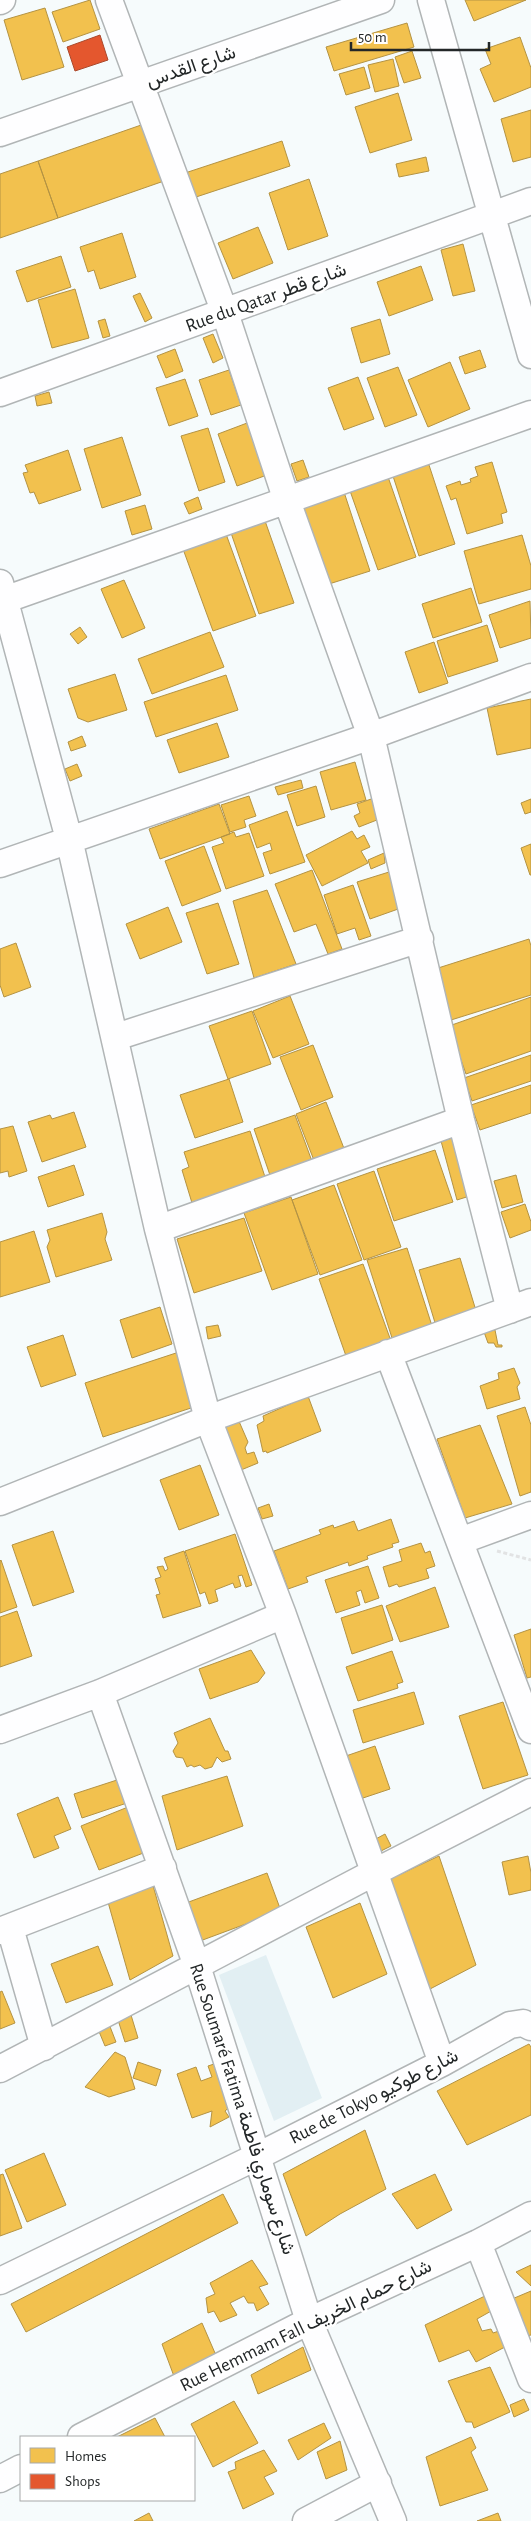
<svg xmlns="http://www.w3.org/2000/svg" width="531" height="2521" font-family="'Alegreya Sans',Vazirmatn,sans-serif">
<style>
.built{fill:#e2eff3}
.homes{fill:#f2c14e;stroke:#b49343}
.shops{fill:#e4572e;stroke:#aa492c}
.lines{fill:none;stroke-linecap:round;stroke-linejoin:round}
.minor-casing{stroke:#b1b5b6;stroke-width:29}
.path{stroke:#e2e3e4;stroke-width:3;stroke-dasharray:4 2.5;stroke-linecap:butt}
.minor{stroke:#fefeff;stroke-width:26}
.labels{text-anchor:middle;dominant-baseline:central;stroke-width:5;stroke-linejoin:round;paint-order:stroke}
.street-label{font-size:19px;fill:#232728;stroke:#fff}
</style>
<rect width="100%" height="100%" fill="#f6fbfc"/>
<path class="built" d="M266,1955L322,2098L274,2121L219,1975Z"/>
<path class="homes" d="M90,0L100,29L63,42L52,12Z
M465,0H526L474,21Z
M45,8L64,67L22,80L4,20Z
M407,23L414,47L334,71L326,47Z
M520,37L531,68V87L494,102L480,69L491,64L485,49Z
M412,51L421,78L404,83L395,57Z
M393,59L399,86L375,92L368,65Z
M364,67L370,88L346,95L339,74Z
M398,93L412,140L370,153L355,107Z
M531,110V157L513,162L501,119Z
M144,124L164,181L58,218L38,161Z
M282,141L290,166L190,199L182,174Z
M426,157L429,171L399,177L396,164Z
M38,161L58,218L0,238V174Z
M309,179L328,236L288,250L269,193Z
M258,227L273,263L233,279L218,243Z
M122,233L136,277L100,289L94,270L88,272L80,247Z
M463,244L475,291L453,296L441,250Z
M61,256L71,287L27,302L16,271Z
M421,266L433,300L389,316L377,282Z
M75,289L89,338L52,348L38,300Z
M140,293L152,318L145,322L133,296Z
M105,319L110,336L103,338L98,321Z
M380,319L390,354L361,363L351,328Z
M213,334L223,358L213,363L203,338Z
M175,349L183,371L166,378L157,356Z
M480,350L486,367L465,374L459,357Z
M450,362L470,409L428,427L408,380Z
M398,367L417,415L385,427L367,378Z
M229,370L241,405L211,415L199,380Z
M358,377L374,419L344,430L328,388Z
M185,379L198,416L169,426L156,388Z
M49,392L52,403L37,406L35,396Z
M255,420L267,475L237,486L218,434Z
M208,428L225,482L199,491L181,436Z
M122,437L141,495L102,508L84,449Z
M68,450L81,490L39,504L34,492L30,493L23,473L28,472L25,465Z
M303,460L309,477L297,481L291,464Z
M428,462L455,544L419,556L392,473Z
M492,462L507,512L501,514L503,523L467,534L456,498L451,500L446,486L460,481L461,485L471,482L470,479L478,476L475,467Z
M387,474L416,557L378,570L349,488Z
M344,492L370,571L329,584L303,505Z
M198,497L202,509L189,514L184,503Z
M145,505L152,529L132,535L125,511Z
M264,518L294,603L259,614L230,530Z
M226,534L256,616L213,631L183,549Z
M522,535L531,566V589L479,604L464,551Z
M124,580L145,628L122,638L101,589Z
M471,588L482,622L433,638L422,604Z
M530,601L531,638L500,648L489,615Z
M487,625L498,661L448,677L437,641Z
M80,627L87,637L78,644L70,634Z
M210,632L224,667L152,694L138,659Z
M434,642L448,683L419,693L405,652Z
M115,674L127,710L88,722L78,718L68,689Z
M226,675L238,710L156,737L144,702Z
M531,699V748L497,755L487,708Z
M217,723L229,757L179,773L167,740Z
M82,736L86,746L71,751L68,742Z
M355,762L366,800L331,810L320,772Z
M77,764L82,776L70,781L65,769Z
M301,780L303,788L278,795L275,787Z
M316,786L325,817L297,826L287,795Z
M249,796L256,816L244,820L246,827L230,832L221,805Z
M374,798L382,818L359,827L354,816L360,813L357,804Z
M531,799V812L525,814L521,803Z
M219,804L230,834L160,859L149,829Z
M287,811L305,862L270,874L263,853L272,850L270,843L257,848L249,825Z
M352,831L357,839L364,835L370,847L361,851L368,863L322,886L306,855Z
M234,832L236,837L249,833L264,876L226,889L212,847L224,843L221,837Z
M531,844V875H530L521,848Z
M204,846L221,891L182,906L165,861Z
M384,853L385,863L371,869L368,860Z
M312,870L342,949L328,954L316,924L294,932L275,884Z
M389,872L401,908L370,919L357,882Z
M353,885L371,936L359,940L355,928L337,934L324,895Z
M267,890L296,964L254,978L233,901Z
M218,903L239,964L207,974L186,913Z
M168,907L182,942L140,959L126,924Z
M529,939L531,946V995L451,1020L435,969Z
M16,943L31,987L4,997L0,985V949Z
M290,996L309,1044L273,1058L253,1011Z
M531,997V1051L466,1074L449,1026Z
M252,1011L271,1064L228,1079L209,1026Z
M313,1045L333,1097L301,1110L280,1057Z
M531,1055V1081L472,1101L464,1078Z
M229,1079L243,1122L195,1138L180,1095Z
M531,1085V1113L480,1130L471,1105Z
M326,1102L345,1151L315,1163L296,1114Z
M74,1112L86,1147L42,1162L28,1122L50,1115L52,1119Z
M295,1115L313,1164L271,1178L254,1129Z
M13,1126L27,1171L9,1177L8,1171L0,1173V1129Z
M250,1131L266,1180L192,1203L182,1170L189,1167L184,1152Z
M460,1136L476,1194L457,1200L441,1141Z
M435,1150L453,1202L394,1221L377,1169Z
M74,1165L84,1195L48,1207L38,1177Z
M374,1171L401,1247L364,1260L337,1184Z
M516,1175L523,1202L502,1208L494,1181Z
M334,1185L362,1260L320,1275L292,1200Z
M291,1197L318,1274L272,1290L244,1213Z
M525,1204L531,1222V1230L510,1238L501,1212Z
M102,1213L107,1232L105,1239L112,1260L56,1277L47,1247L50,1240L47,1230Z
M244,1218L262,1271L194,1293L177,1239Z
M34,1231L50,1282L0,1297V1242Z
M407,1248L433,1329L393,1341L367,1260Z
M460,1258L477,1314L436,1326L419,1270Z
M363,1264L391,1341L346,1356L319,1279Z
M160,1307L172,1344L132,1358L120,1320Z
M218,1325L221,1336L208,1339L206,1327Z
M495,1330L498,1345H502V1347H496L494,1343H488L484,1332Z
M63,1335L76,1375L41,1387L27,1347Z
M179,1352L197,1406L103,1437L85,1383Z
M514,1368L520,1383L517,1387L520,1399L487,1409L480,1386L499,1379L498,1373Z
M308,1396L321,1431L267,1453L266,1451L263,1452L257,1425L264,1421L263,1416Z
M525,1407L531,1425V1492L520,1496L497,1416Z
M238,1419L248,1442L245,1448L247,1454L254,1452L258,1463L241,1470L224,1423Z
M480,1425L512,1504L465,1518L437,1439Z
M200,1465L219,1515L179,1530L160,1480Z
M269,1504L273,1516L262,1519L258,1508Z
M391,1519L399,1542L392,1544L393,1547L367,1556L368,1559L349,1566L348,1562L306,1577L308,1582L288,1589L274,1551L321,1534L319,1530L333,1525L334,1528L354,1521L358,1531Z
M53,1531L74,1592L33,1606L12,1545Z
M235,1534L252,1585L246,1587L242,1575L238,1576L241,1586L235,1588L233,1583L215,1590L218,1601L209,1604L205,1592L200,1594L185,1551Z
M421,1543L425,1553L430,1551L435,1566L426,1569L429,1578L399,1587L397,1584L389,1587L383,1567L402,1561L399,1550Z
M184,1551L201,1606L163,1618L156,1595L160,1594L155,1579L161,1577L157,1567L163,1566L165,1571L168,1569L164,1558Z
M1,1560L17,1607L0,1613V1561Z
M368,1566L379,1598L365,1603L361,1590L356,1592L360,1605L336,1613L325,1580Z
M435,1587L449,1627L400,1642L386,1606Z
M382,1605L393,1640L352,1654L341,1618Z
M17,1611L32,1656L0,1667V1617Z
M531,1629V1677L527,1678L514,1635Z
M251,1650L265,1673L258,1682L210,1699L199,1669Z
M392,1651L403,1682L397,1684L398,1688L358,1701L346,1667Z
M414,1692L424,1724L363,1743L353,1710Z
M503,1702L528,1775L483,1789L459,1716Z
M210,1718L225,1751H228L231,1759L222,1762L217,1757L212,1767L205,1769L200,1765L194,1767L191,1765L187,1767L183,1758L176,1757L173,1751L178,1743L174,1733Z
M375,1746L390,1789L357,1800L343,1757Z
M227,1776L243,1826L177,1850L162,1796Z
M120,1779L127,1803L82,1818L74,1794Z
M58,1797L71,1829L54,1836L59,1848L34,1858L17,1814Z
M128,1807L146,1852L99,1870L81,1826Z
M385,1834L391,1846L379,1852L372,1841Z
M439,1856L476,1965L430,1989L388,1880Z
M528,1856L531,1873V1890L509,1895L502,1862Z
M267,1873L281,1911L200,1941L186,1903Z
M152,1882L173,1956L130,1980L106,1895Z
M360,1903L387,1974L333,1998L306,1927Z
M98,1946L113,1985L66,2003L51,1964Z
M2,1991L15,2023L0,2029V1992Z
M131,2015L138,2038L125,2042L118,2020Z
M109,2024L116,2042L105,2046L98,2029Z
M529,2044L531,2047V2115L467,2145L437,2091Z
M115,2052L125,2057L135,2089L109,2097L85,2087Z
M138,2062L161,2070L156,2086L133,2078Z
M217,2063L232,2105L225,2111L229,2117L210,2127L212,2111L192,2118L177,2074L196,2067L201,2081L212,2077L208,2066Z
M365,2130L386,2189L340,2214L306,2236L283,2174Z
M44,2153L66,2205L27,2222L5,2170Z
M3,2174L22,2228L0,2236V2175Z
M435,2174L452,2210L417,2229L392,2194Z
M223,2194L238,2223L26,2332L11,2304Z
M252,2260L268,2284L259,2287L269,2304L257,2311L254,2303H248L244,2296L230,2303L237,2315L220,2322L214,2311L208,2313L206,2298L215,2294L210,2283Z
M531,2265V2286L516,2272Z
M531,2291V2335L527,2336L512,2299Z
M487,2295L493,2310L477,2319L482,2331L491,2329L493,2333L499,2331L505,2347L476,2362L469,2350L439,2362L425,2325Z
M202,2323L218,2360L175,2379L162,2344Z
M303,2347L311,2370L258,2394L251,2375Z
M490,2367L510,2412L474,2428L472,2422H466L448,2381Z
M524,2399L529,2410L514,2417L510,2405Z
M234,2401L258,2443L213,2467L191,2424Z
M155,2418L165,2437H117Z
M324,2423L331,2438L298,2460L288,2440Z
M471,2437L476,2448L471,2452L488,2490L440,2506L426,2457Z
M340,2441L347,2470L326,2479L317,2452Z
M264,2450L277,2471L264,2477L274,2494L243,2509L228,2472L236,2469L235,2462Z
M149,2513L153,2521H134Z
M498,2513L501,2521H477Z"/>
<path class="shops" d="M100,35L108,60L75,71L67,47Z"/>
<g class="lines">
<g class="minor-casing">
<path id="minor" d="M109,0L225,313L287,501L371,736L461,1120L510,1310
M431,0L531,355
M0,1L2,0
M0,133L381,0
M0,393L531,201
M0,583L69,839L158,1229L208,1419L283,1615L442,2063
M4,600L531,414
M0,864L371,736L531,677
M116,1037L420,939
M158,1229L461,1120
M388,1353L531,1730
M0,1502L208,1419L531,1302
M460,1541L531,1515
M100,1693L197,1966L309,2321L393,2521
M0,1730L100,1693L283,1615
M10,1928L44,2047
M0,1931L163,1868
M0,2069L373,1873L531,1792
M478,2243L531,2379
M0,2281L258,2156L442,2063L510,2025L523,2023L531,2027
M81,2437L309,2321L478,2243L531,2215
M0,2479L21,2468
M306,2521L378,2483"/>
</g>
<path class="path" d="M497,1551L531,1560"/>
<use href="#minor" class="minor"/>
</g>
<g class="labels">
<g class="street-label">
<text transform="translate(191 67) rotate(-19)">شارع القدس</text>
<text transform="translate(266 298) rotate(-20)">Rue du Qatar شارع قطر</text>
<text transform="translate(374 2097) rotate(-27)">Rue de Tokyo شارع طوكيو</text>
<text transform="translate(242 2109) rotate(72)">Rue Soumaré Fatima شارع سوماري فاطمة</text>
<text transform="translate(306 2326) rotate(-26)">Rue Hemmam Fall شارع حمام الخريف</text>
</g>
</g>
<rect x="20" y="2436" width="175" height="65" fill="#ffffff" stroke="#a7a9a9"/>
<rect x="30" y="2448" width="25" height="15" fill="#f2c14e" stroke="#a7a9a9"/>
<text x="65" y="2461" font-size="15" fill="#232728">Homes</text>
<rect x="30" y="2474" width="25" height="15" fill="#e4572e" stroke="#a7a9a9"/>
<text x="65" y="2486" font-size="15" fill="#232728">Shops</text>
<path d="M351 42v8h138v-8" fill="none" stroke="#232728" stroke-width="2.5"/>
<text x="358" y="42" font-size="15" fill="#232728" stroke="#ffffff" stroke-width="4" paint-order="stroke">50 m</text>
</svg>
